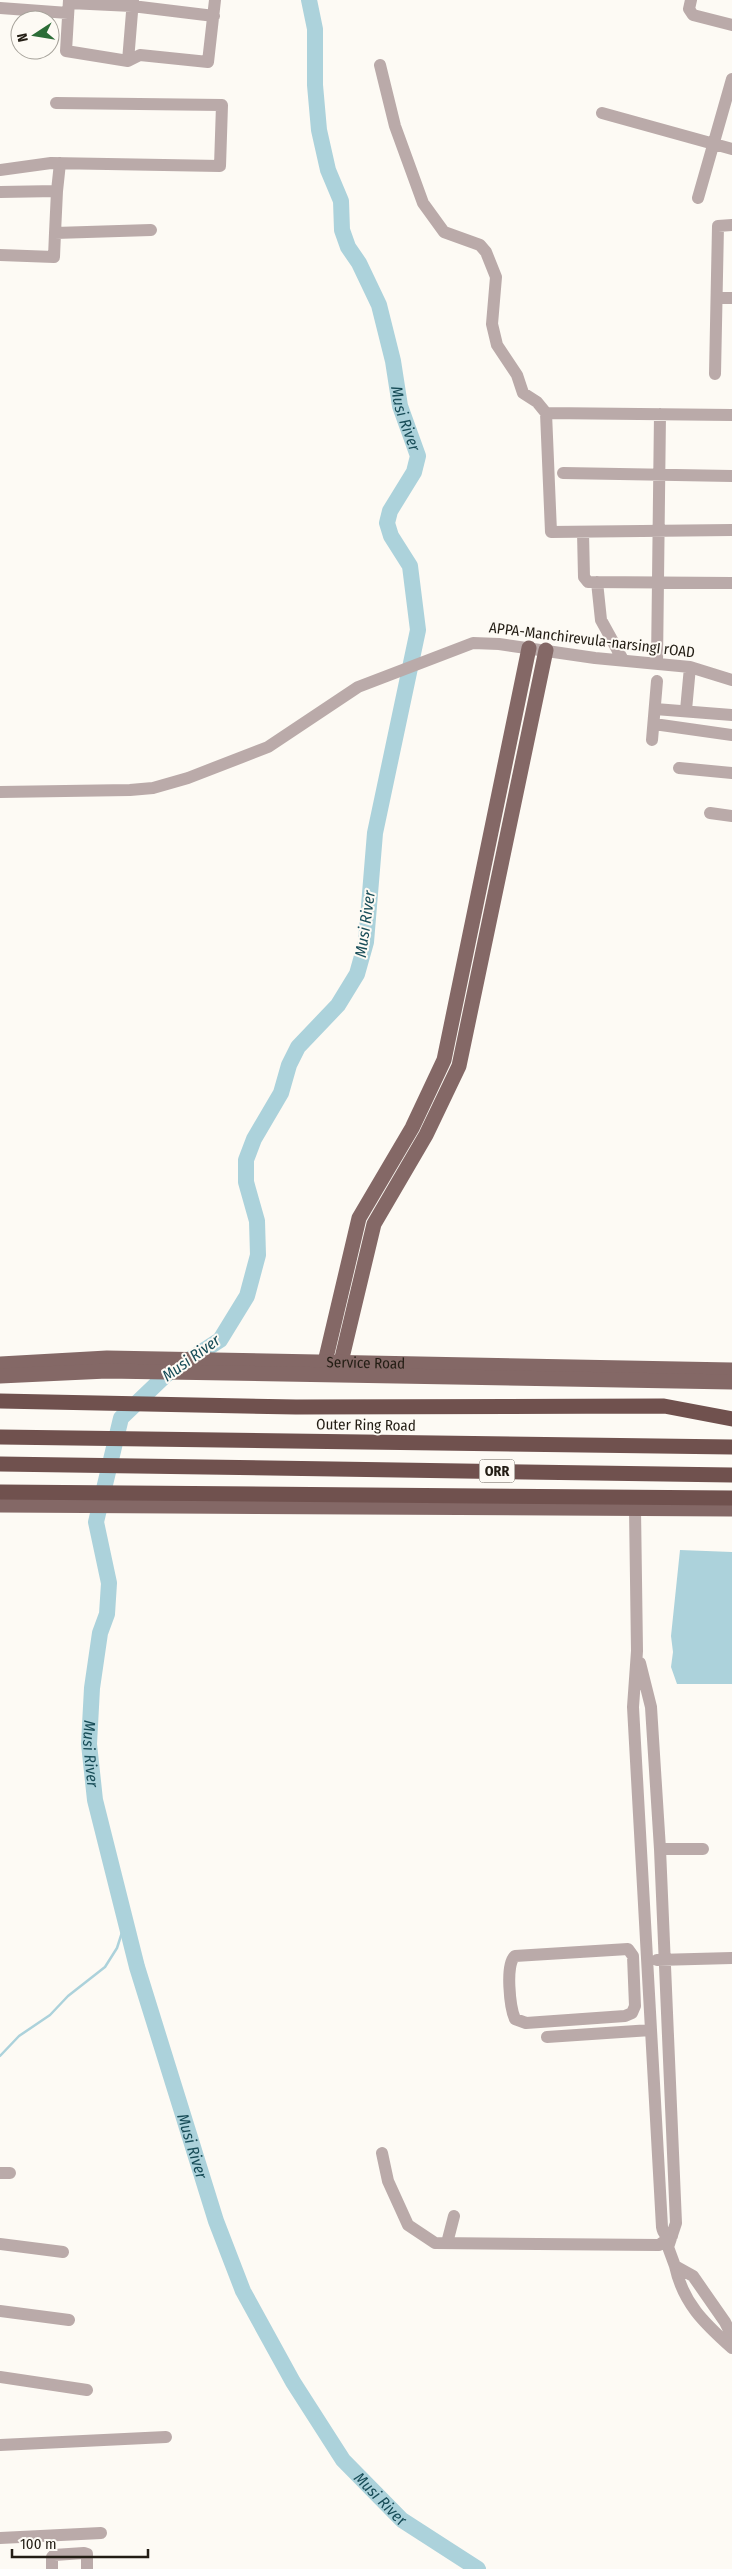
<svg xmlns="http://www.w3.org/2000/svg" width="732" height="2569" font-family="'Fira Sans Condensed',sans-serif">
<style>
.water{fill:#acd2db}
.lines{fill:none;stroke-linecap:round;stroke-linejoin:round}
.stream{stroke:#acd2db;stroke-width:2.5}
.river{stroke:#acd2db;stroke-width:16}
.minor{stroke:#baaaa9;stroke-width:12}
.major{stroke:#846866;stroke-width:15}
.highway{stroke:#70514e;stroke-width:15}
.labels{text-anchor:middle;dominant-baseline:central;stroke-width:4;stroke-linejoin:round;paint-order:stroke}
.shield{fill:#fdfaf4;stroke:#645f57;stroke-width:1}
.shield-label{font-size:14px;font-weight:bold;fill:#231d14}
.street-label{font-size:15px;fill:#231d14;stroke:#fdfaf4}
.water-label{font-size:16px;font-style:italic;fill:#174c57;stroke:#fdfaf4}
</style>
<rect width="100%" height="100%" fill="#fdfaf4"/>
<path class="water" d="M680,1550L732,1552V1684H677L671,1667L673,1652L671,1636Z"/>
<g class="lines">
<path class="stream" d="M0,2056L19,2036L50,2015L68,1996L105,1967L117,1948L126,1920"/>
<path class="river" id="s1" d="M309,0L315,29V85L319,130L328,170L341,201L342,230L348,247L359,263L379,305L393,361L400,406L418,456L414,472L390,511L387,523L391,536L410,566L418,630L375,833L366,942L357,974L338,1005L298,1047L289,1065L281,1093L254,1139L246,1160V1182L257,1221L258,1255L247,1296L220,1340L167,1374L121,1418L96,1522L109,1583L107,1614L100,1633L92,1688L89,1744L95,1800L137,1967L216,2221L243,2291L293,2382L343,2460L402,2520L478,2569"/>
<path class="minor" d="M69,0L66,51L128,61L140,55L208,62L215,0
M691,0L689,9L693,15L732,25
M69,3L132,6L214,16
M0,8L68,13
M128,61L133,0
M380,65L395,126L423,203L444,232L480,245L486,252L496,277L492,324L497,345L517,375L523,393L537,402L546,413
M602,113L732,149
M0,170L51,163L220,166L222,105L56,103
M57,191L60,163
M0,192L57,191L55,233L151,230
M698,198L732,79
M0,255L54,257L55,233
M717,298H732
M715,374L718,226L732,225
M732,415L546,413L551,532L732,530
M563,473L732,476
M583,532L584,577L588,582L732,583
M597,582L601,620L623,660
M657,663L660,414
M655,709L732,715
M686,710L690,667
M654,724L732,735
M652,740L657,681
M679,768L732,773
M0,792L130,790L153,788L188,778L268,747L358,687L473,643L499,644L595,658L690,667L732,680
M710,813L732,816
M635,1509L637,1651L633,1707L662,2227C663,2233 665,2236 672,2236
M640,1663L651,1707L660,1849L676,2223L668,2247L675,2266L693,2276L725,2322L732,2336
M660,1849H703
M628,1949L633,1956L635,2006L632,2013L625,2016L526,2023L515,2019C510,2008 505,1964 515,1956Z
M657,1960L732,1958
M547,2037L651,2030
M382,2153L388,2181L408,2225L435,2243L659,2245L672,2236
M0,2173H10
M447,2243L454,2216
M0,2244L63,2252
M675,2266C683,2303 704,2323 732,2348
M0,2311L69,2320
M0,2377L87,2390
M0,2445L166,2437
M0,2538L101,2533
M52,2569V2557L54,2555L84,2553L87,2554V2569"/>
<g class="major">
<path d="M325,1362L359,1218L412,1128L444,1060L529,648"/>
<path d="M341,1362L374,1224L426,1135L459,1066L546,650"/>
<path id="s2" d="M0,1364L107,1358L732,1370"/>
<path d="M0,1376L107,1371L732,1382"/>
<path d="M0,1505L732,1509"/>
</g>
<path class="highway" d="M0,1401L296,1407L664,1406L732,1419
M0,1437L732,1447
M0,1464L732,1475
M0,1492L732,1498"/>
</g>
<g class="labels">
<rect class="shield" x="479.5" y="1459.5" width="35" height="23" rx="4"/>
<g class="shield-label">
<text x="497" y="1471">ORR</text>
</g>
<g class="street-label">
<text transform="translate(592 640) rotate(7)">APPA-Manchirevula-narsingI rOAD</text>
<text stroke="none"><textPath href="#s2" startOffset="366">Service Road</textPath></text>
<text transform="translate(366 1425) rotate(1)">Outer Ring Road</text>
</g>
<g class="water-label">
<text stroke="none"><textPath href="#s1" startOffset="435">Musi River</textPath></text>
<text transform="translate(365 924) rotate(-82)">Musi River</text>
<text transform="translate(191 1358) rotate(-36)">Musi River</text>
<text stroke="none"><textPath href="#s1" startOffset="1892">Musi River</textPath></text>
<text stroke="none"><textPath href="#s1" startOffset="2298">Musi River</textPath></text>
<text stroke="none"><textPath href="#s1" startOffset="2702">Musi River</textPath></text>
</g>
</g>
<g transform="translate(35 35) rotate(258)"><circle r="24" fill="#fdfaf4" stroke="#a6a29a"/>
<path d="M0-4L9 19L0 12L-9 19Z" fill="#2c6d37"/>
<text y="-8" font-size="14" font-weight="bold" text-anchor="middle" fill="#231d14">N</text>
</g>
<path d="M12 2549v8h136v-8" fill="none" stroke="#231d14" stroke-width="2.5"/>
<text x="20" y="2549" font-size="15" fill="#231d14" stroke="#fdfaf4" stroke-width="4" paint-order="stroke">100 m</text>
</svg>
